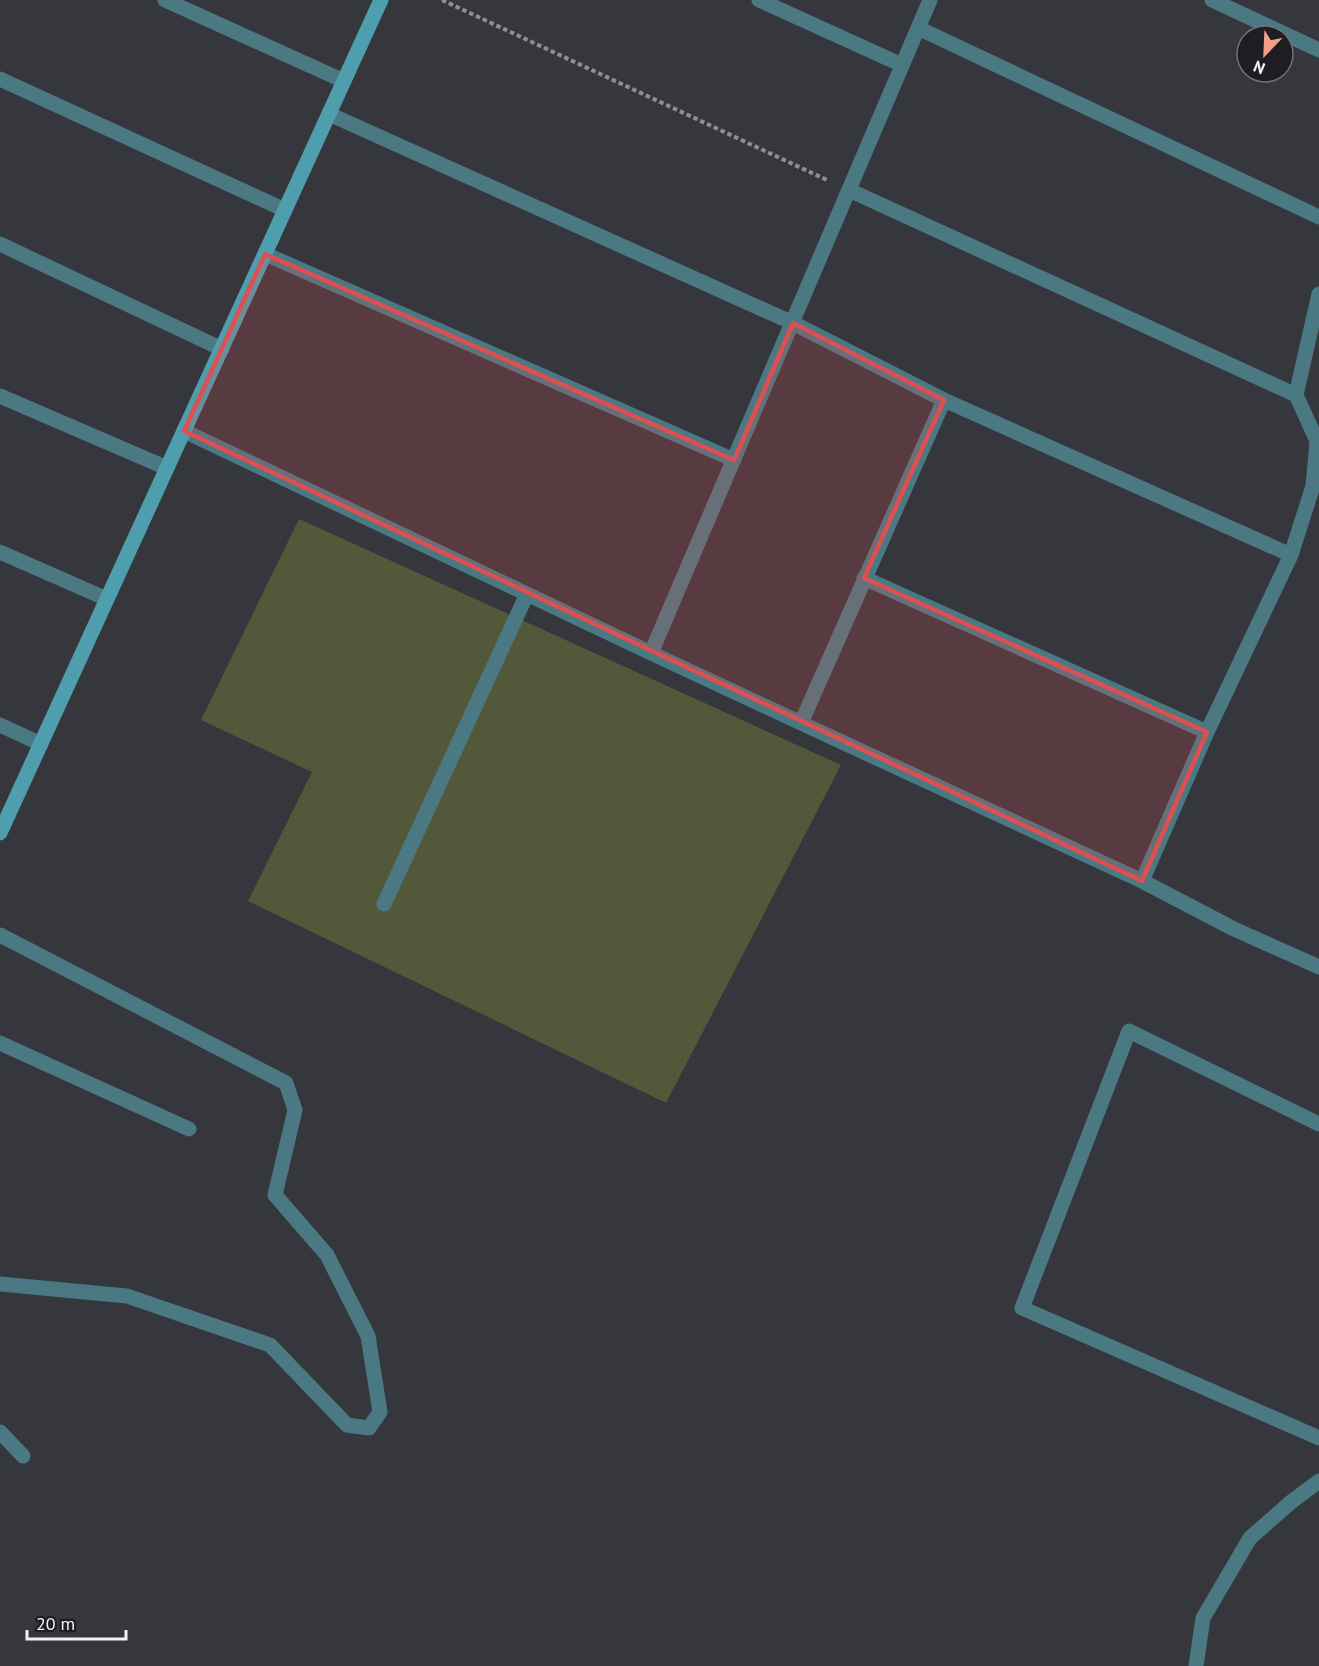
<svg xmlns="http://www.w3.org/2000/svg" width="1319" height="1666" font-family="'PT Sans',sans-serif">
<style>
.green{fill:#54583a}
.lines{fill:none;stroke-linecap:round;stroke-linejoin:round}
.path{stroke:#8e8e94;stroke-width:4;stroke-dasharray:4.5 3;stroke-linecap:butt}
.street{stroke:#4a7983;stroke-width:15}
.secondary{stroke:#4e9ead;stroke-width:15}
.marked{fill:#dc5051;fill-opacity:0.2;stroke:#dc5051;stroke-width:4.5;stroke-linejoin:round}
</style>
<rect width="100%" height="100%" fill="#36363d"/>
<path class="green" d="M299,519L841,765L666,1103L248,901L312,772L201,720Z"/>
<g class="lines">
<path class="path" d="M442,0L827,180"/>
<path class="street" d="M165,0L344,81
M759,0L902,65
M1212,0L1319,50
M918,28L1319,217
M0,79L285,210
M329,114L793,323L944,400L1291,555L1207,732L1142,881
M849,190L1296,395L1319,294
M0,244L222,349
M265,254L734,460
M0,396L167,468
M944,400L801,723L1142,881L1234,929L1319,967
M184,431L651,653L930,0
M0,552L107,599
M1291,555L1313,486L1317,441L1296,395
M864,578L1207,732
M651,653L801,723
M0,725L41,744
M384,904L527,594
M0,935L286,1083L295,1110L275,1195L327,1255L368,1336L380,1412L369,1428L347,1425L270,1345L127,1296L0,1284
M0,1043L189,1129
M1319,1124L1129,1031L1022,1308L1319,1438
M0,1432L23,1456
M1196,1666L1203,1618L1250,1538L1291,1502L1319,1481"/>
<path class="secondary" d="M0,833L381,0"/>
</g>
<path class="marked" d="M265,254L734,460L793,323L944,400L864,578L1207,732L1142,881L184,431Z"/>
<g transform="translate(1265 54) rotate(203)"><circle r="28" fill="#1e1d21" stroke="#737277" stroke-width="1.5"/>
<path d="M0-4.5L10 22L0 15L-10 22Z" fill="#f49e88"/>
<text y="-9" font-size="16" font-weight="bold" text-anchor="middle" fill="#f2f2f7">N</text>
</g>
<path d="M27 1630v9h99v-9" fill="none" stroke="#f2f2f7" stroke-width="3"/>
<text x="36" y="1630" font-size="18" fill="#f2f2f7" stroke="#1e1d21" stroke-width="4.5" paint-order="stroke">20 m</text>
</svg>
